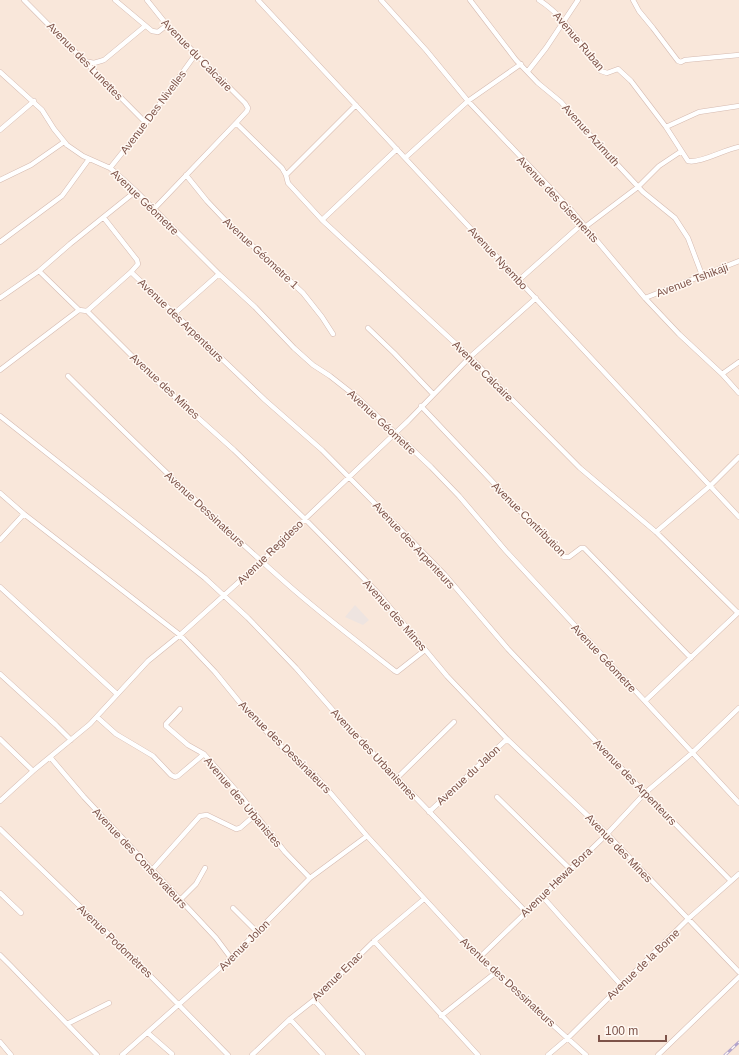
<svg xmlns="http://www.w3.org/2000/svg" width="739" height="1055" font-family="Arial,sans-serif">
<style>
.residential{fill:#f9e7da}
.industrial{fill:#eee4e0}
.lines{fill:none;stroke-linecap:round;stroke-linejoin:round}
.minor-casing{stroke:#d5bab0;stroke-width:5.5}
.minor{stroke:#fff;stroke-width:4.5}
.rail-casing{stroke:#b4a5cc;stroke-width:3}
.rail{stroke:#fff8f2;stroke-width:1.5;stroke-dasharray:4.5;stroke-linecap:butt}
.labels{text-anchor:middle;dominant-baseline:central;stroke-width:3;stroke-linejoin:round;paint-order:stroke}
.street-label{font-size:11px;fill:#7d5349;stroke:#fff8f2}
</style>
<rect width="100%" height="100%" fill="#fef3ea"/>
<path class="residential" d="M0,0H739V1055H0Z"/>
<path class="industrial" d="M355,605L369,620L363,625L345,617Z"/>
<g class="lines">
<g class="minor-casing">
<path id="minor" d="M24,0L146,123
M115,0L152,31L158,32L167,25
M147,0L167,25L245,103L248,108L247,111L236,123L153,210
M258,0L739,517
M381,0L426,50L468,101L572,211L645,298L679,334L722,374L739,393
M470,0L516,60L538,83L561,102L588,133L643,192L675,218L688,238L702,275
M539,0C566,17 582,47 601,71L607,73L618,69L631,81L666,127L688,161C700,164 725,149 739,147
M633,0L639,11L653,28L678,61L681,62L685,60L739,55
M84,61L94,63L104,60L145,26
M528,71L546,48L578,0
M0,72L42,110L54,129L67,145L83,156L110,168L115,172L136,191L219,274L255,307L294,348L313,365L330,376L358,398L431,467L459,496L506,551L739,803
M236,123L282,168L286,175L288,183L322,220L470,357L580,468L656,532L738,613
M666,127L699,112L739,106
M0,130L34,101
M405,158L468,101L521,64
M110,168L146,123L195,55
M186,175L207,201L225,220L303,293L322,317L333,334
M286,175L356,105
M0,180L31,165L64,142
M322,220L397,149
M585,227L638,187L659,166L680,152
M0,242L62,196L89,159
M39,271L79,310L87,311L158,382L234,450L305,519L378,593L447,676L507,739L607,834L739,972
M131,272L265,400L322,450L409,538L445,575L508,649L645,793L731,881
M519,280L582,224
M0,298L39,271L70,244L136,191
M645,298L739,261
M87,311L131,272L138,264L137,260L104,218
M175,313L219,274
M368,328L394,353L433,394
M0,370L79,310
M722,374L739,362
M68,376C139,447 211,517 286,583C321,614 358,642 395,671L397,672L425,650
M421,406L521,512L553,543L564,557H569L581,548H584L691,658
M0,416L205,578L248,618L296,668L344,723L526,912
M0,493L24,514L180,635L215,672L250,715L289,754L316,776L367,836L479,958L586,1055
M656,532L711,485L739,457
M0,540L24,514
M0,587L117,694
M0,674L56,725L71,740
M645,701L739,612
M180,709L166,724V726L188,745L204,754
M97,717L116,734L153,756L171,775L175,777L178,776L204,754L241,796L285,852L310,878
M0,739L33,771
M50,757L84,797L216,938L231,958
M397,778L454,722
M497,797L570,869
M0,801L33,771L90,724L148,661L180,635L262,561L305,519L408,421L470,357L536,298
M429,812L507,739
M0,829L123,948L228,1055
M152,870L200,816L207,815L236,829L240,828L255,815
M0,893L21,913
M542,896L621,985
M180,900L196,884L205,868
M233,908L257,932
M374,941L478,1055
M0,955L10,965L97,1055
M479,958L607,834L645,793L692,753L739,708
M314,1000L363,1055
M441,1016L495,973
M290,1019L323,1055
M67,1024L109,1003
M148,1033L172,1054
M0,1042L11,1055
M122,1055L231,958L310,878L367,836
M252,1055L290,1019L314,1000L374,941L424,899
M548,1055L568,1038L688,919L739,874
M658,1055L739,977"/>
</g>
<use href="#minor" class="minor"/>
<g class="rail-casing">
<path id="rail" d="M725,1055L739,1042"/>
</g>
<use href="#rail" class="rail"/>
</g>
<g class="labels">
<g class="street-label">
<text transform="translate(579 41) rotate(50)">Avenue Ruban</text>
<text transform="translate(197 55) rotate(46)">Avenue du Calcaire</text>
<text transform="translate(85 61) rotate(46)">Avenue des Lunettes</text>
<text transform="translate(153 112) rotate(-53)">Avenue Des Nivelles</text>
<text transform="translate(591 135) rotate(48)">Avenue Azimuth</text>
<text transform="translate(558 199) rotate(47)">Avenue des Gisements</text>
<text transform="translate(145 202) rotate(44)">Avenue Géometre</text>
<text transform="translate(261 253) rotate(43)">Avenue Géometre 1</text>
<text transform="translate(498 258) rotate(47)">Avenue Nyembo</text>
<text transform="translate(692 280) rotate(-21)">Avenue Tshikaji</text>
<text transform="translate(181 320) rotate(44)">Avenue des Arpenteurs</text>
<text transform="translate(483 371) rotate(45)">Avenue Calcaire</text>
<text transform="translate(165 386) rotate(43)">Avenue des Mines</text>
<text transform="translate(382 422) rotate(43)">Avenue Géometre</text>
<text transform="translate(205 509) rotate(43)">Avenue Dessinateurs</text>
<text transform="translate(529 519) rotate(45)">Avenue Contribution</text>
<text transform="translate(414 545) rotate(47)">Avenue des Arpenteurs</text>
<text transform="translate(270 552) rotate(-44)">Avenue Regideso</text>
<text transform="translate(395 615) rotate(49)">Avenue des Mines</text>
<text transform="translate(604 658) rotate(47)">Avenue Géometre</text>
<text transform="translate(285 747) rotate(45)">Avenue des Dessinateurs</text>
<text transform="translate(374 754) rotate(47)">Avenue des Urbanismes</text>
<text transform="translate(468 775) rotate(-43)">Avenue du Jalon</text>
<text transform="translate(635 782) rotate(46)">Avenue des Arpenteurs</text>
<text transform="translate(243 802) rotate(50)">Avenue des Urbanistes</text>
<text transform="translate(619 848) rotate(46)">Avenue des Mines</text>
<text transform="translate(140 858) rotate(47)">Avenue des Conservateurs</text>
<text transform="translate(556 882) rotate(-44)">Avenue Hewa Bora</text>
<text transform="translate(115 941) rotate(44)">Avenue Podomètres</text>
<text transform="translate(244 945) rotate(-45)">Avenue Jolon</text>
<text transform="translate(643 964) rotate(-44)">Avenue de la Borne</text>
<text transform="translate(337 976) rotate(-44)">Avenue Enac</text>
<text transform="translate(508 982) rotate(43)">Avenue des Dessinateurs</text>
</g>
</g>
<path d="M599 1035v6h67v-6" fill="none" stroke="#7d5349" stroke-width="2"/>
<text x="605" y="1035" font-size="12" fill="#7d5349" stroke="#fff8f2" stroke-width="3" paint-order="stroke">100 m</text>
</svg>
